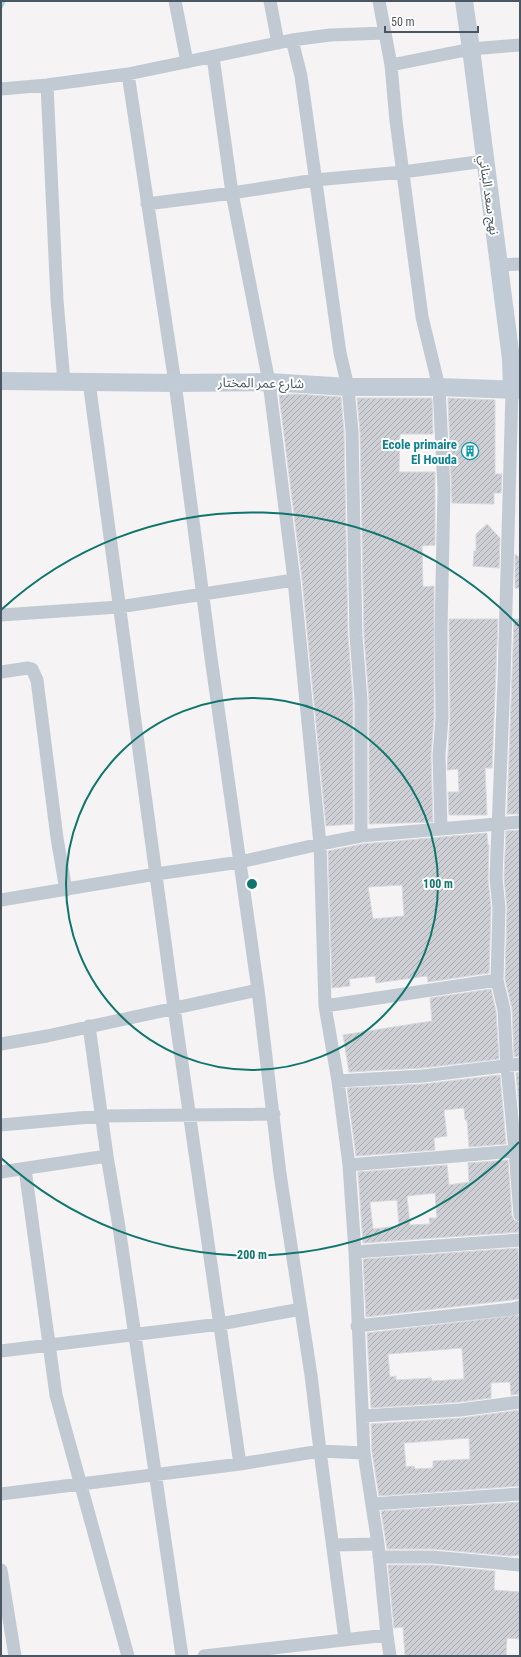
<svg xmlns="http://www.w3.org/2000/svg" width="521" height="1657" font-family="'Roboto Condensed','Noto Sans Arabic',sans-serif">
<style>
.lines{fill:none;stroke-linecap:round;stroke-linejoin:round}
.stream{stroke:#90daee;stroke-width:3.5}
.building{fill:url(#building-hatch);stroke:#d7d9de;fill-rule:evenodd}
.street{stroke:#c1cad2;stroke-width:13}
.secondary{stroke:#c1cbd6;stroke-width:18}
.ring{fill:none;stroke:#0f766e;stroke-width:2}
.labels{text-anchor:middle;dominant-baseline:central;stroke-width:4;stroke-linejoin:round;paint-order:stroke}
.street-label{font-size:13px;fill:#4a5661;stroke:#fff}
.culture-label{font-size:13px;font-weight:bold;fill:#0d838f;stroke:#fff;text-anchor:end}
.centre{fill:#0f766e;stroke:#fff;stroke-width:2}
.ring-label{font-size:12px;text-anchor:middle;font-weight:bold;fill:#0f766e;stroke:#fff;stroke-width:4;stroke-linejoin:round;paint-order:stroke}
</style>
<defs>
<pattern id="building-hatch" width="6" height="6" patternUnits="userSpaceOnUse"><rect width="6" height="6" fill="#cdcfd5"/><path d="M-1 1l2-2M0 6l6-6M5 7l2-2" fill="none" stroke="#a8abb0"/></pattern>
</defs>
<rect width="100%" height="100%" fill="#f5f3f3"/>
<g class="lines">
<path class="stream" d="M1,7L4,1"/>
</g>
<path class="building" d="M297,394L341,397L344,432L348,636L353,700V824L326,826L302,579L279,395Z
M357,398H432L433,434H400L399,472H435V545L422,546L423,587L434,586V718L431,755L433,822L369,824V700L364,636L360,432Z
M448,398L495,400V474H502L501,493H494V504L452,503Z
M487,524L500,538L499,568L473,566L474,551H476V534Z
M515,554L520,558V588H515Z
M449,619H498L492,768H485L487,815H449L448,792H459L458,769L447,770L450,718Z
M514,619H520V814H507Z
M520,830V1056L514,1057L512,1009L505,979L507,908L504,878L506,831Z
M487,833L488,845H489L488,879L491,908L489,973L428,982L427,976L376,983L375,976L349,979L350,986L332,988L328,851L362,844ZM402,885L404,916L373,919L368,887Z
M491,989L496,1011L499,1059L422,1068L349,1072L343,1035L432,1021L430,998Z
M520,1072V1119L516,1073Z
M500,1075L506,1144L469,1147L467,1120H465L464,1108L444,1110L447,1136L434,1138L435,1150L356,1156L347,1088L423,1084Z
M508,1160L512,1216L514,1220L520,1223V1232L363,1243L358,1172L447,1165L449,1185L469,1182L468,1163ZM435,1193L437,1218H429L430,1224L410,1225L407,1196ZM397,1200L399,1226L373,1229L370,1202Z
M518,1248L520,1299L366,1317L363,1259Z
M519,1315L520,1394L511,1395L510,1382L491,1383V1398L459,1402L371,1408L367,1333ZM462,1348L464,1379L432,1381L431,1378L396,1380V1376L390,1377L388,1354Z
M520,1410V1486L379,1496L372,1452L371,1424L461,1418ZM469,1438L470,1459L433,1461V1468L415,1469L414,1466L406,1467L404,1443Z
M520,1502V1555L510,1556L432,1549H387L381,1511Z
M388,1565H432L495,1571L494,1590L520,1592V1639L507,1638L506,1656H405L403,1627L394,1628Z"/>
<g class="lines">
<path class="street" d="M175,1L187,62
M270,1L278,43
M379,1L391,65L396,121L422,317L439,387L444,489L441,630L442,718L439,755L441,829
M213,57L232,193L269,382L294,580L320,844L325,1006L338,1081L349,1165L355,1252L364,1453L378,1544L387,1635L390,1656
M391,65L471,49L520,45
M128,74L175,383L211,658L258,990L280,1174L311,1375L320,1451L345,1639
M47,85L57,300L64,382
M1,89L47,85L128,74L292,40L330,35L385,33
M147,204L232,193L315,180L403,172L485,161
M498,265L520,264
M89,382L174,1008L240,1464
M1,615L119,607L294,580
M1,672L28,668L32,669L37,680L57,838L66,890
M361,836L520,822
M1,900L156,874L240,862L320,844L361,836V700L356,636L352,432L348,387L340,353L301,76L292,40
M325,1006L497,980
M89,1026L107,1156L119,1227L182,1656
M1,1044L47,1036L258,990
M338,1081L423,1076L520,1064
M1,1125L101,1116L274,1114
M515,1151L520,1215
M349,1165L515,1151L507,1067L504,1010L497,980L499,908L496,878L504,680L512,390
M25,1169L56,1395L128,1656
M1,1172L107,1156
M355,1252L520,1240
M357,1326L513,1309L520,1307
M1,1351L220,1324L301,1309
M363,1416L460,1410L520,1402
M1,1494L240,1464L320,1451L364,1453
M372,1504L520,1494
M333,1545L378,1544
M379,1557H432L520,1565
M1,1570L15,1656
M204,1656L387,1635"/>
<path class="secondary" d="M464,1L471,49L511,359L512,390
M1,381L175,383L269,382L348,387H439L520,390"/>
</g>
<g class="ring">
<circle cx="252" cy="884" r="186"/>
<path d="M519 1142A371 371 0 0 1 1 1158M1 610A371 371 0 0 1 519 626"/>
</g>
<defs>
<g id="building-ring" transform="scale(0.9)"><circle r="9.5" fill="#fff" stroke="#0f9aa8" stroke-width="1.5"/><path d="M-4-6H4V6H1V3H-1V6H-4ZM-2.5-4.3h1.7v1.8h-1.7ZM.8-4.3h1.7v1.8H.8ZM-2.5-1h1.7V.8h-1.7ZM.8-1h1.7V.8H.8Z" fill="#0f9aa8"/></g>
</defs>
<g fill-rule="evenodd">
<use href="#building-ring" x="470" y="451"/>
</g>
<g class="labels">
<g class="street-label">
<text transform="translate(489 195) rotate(82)">نهج سعد البناني</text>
<text transform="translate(261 383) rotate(1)">شارع عمر المختار</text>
</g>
<g class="culture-label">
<text x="457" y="444">Ecole primaire<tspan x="457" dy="15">El Houda</tspan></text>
</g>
</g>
<circle cx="252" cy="884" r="6" class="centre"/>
<g class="ring-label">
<text x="438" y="888">100 m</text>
<text x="252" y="1259">200 m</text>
</g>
<rect width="521" height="1657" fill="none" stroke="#4a5661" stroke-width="4"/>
<path d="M385 26v6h93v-6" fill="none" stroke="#4a5661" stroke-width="2"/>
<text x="391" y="26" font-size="12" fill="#4a5661" stroke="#ffffff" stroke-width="3" paint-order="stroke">50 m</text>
</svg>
